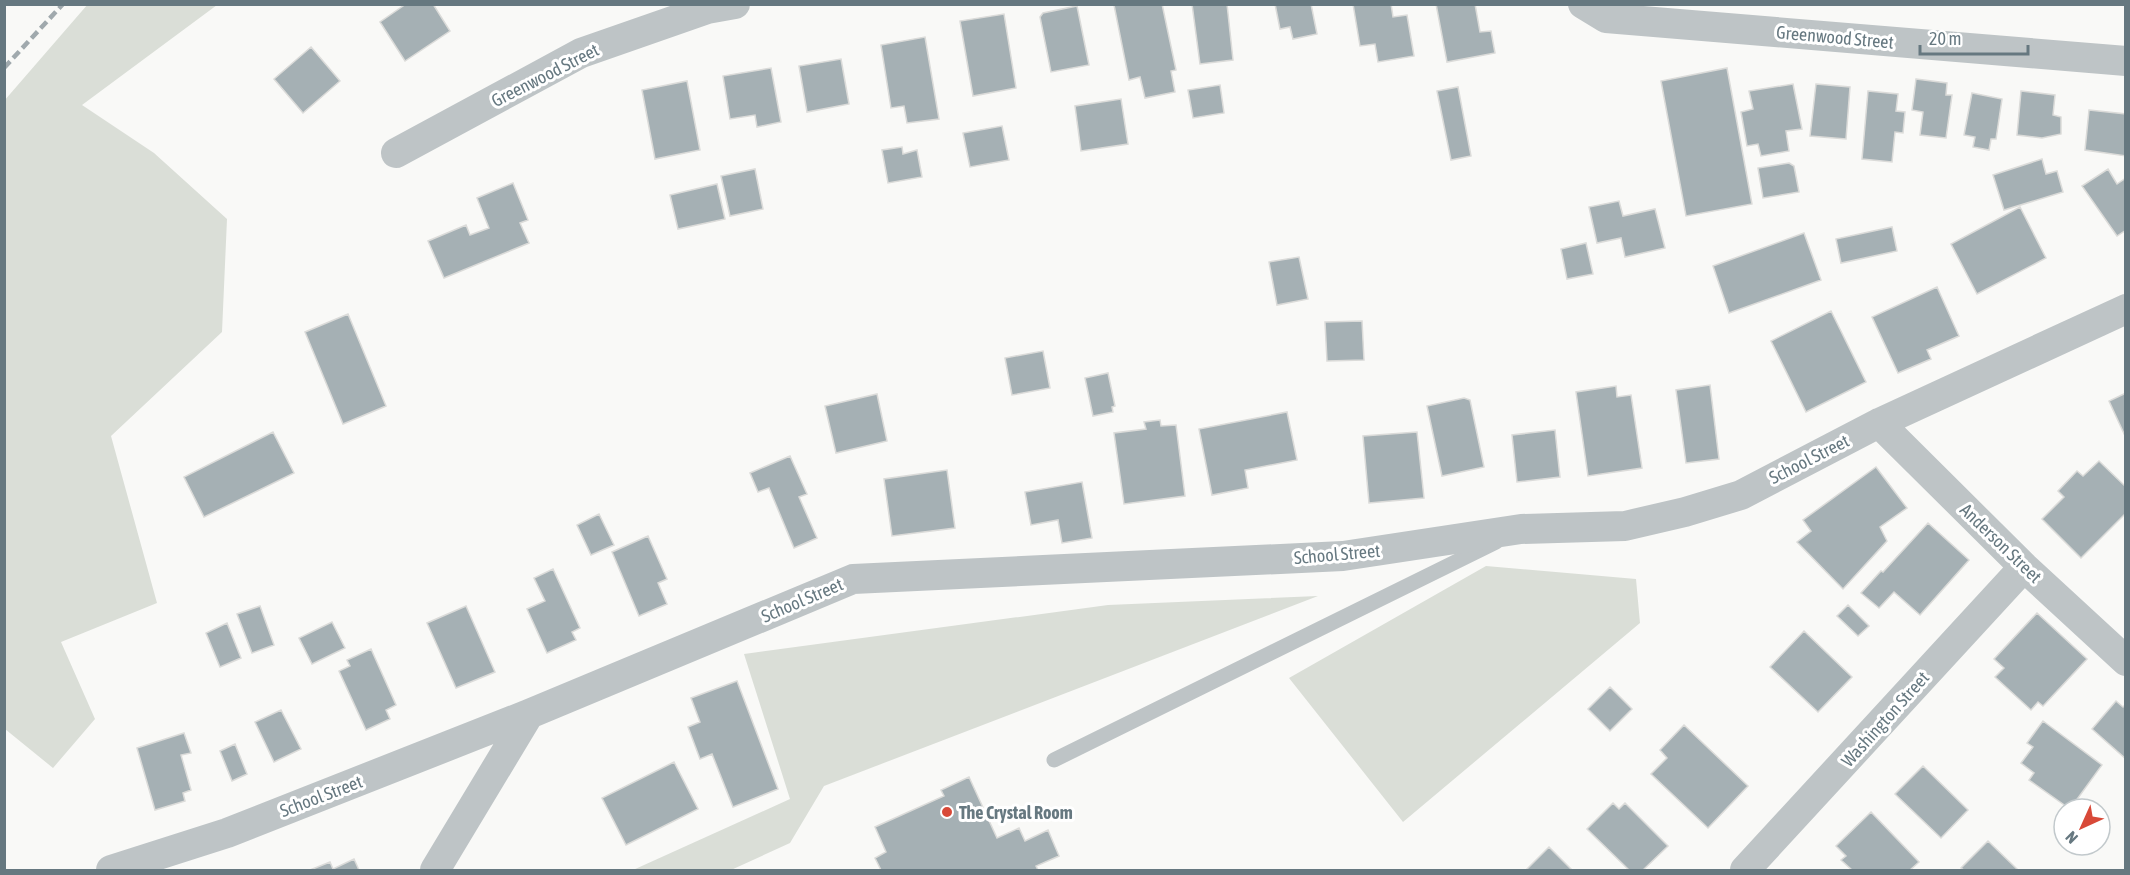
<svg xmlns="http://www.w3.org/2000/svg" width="2130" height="875" font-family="'Asap Condensed',sans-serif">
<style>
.green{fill:#daded7}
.building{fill:#a5b0b4;stroke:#dbdbd9;stroke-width:1.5}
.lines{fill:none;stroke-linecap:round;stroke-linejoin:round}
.service{stroke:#bec4c6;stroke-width:15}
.minor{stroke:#bec4c6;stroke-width:30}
.rail{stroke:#a0a9ad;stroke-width:4.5;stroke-dasharray:9 4.5;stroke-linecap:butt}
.poi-dot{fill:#d84938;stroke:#fff;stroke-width:2}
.labels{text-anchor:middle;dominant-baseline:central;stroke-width:6;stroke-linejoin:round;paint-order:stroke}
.street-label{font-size:18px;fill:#667880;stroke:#fff}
.poi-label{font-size:18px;font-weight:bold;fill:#667880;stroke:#fff;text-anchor:start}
</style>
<rect width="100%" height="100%" fill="#f9f9f7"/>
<path class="green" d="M88,4L217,5L82,105L154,153L227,219L222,332L111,436L157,603L61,642L95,719L53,768L5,729L4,101Z
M1486,566L1636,579L1640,623L1403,822L1289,678Z
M1318,596L824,786L790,843L731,870H633L790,799L744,654L1108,605Z"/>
<path class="building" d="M406,4H433L450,31L405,61L380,22Z
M1162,4L1176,70L1171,71L1175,92L1145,98L1140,77L1129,80L1114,5Z
M1192,4H1227L1233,60L1200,64Z
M1275,4H1311L1317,34L1293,39L1290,27L1280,29Z
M1353,4H1391L1393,17L1407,15L1414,56L1378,62L1375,44L1360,46Z
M1436,4H1475L1480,32L1491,31L1495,53L1447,62Z
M1077,6L1089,65L1051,72L1040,17L1043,13Z
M1004,14L1016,88L973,96L960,21Z
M925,37L939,119L907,123L904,106L891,108L881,45Z
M311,47L340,81L303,113L274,79Z
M841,59L849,104L807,112L799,66Z
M771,68L781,122L757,127L755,115L730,119L723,76Z
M1727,68L1752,204L1686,216L1661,81Z
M1916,79L1947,83L1946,95H1952L1946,138L1920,135L1923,112L1912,110Z
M687,81L700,150L655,159L642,90Z
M1793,84L1802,129L1786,131L1789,151L1761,156L1758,144L1747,146L1741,112L1753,109L1749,91Z
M1816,84L1850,87L1846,139L1810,136Z
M1220,85L1224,113L1193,118L1188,90Z
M1458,87L1471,156L1451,160L1437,91Z
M1868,91L1898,94L1896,111L1905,112L1903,133L1895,132L1892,162L1862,159Z
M2021,91L2055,95L2053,115L2061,117V134L2042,138L2017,135Z
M1972,93L2002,99L1996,139H1991L1989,150L1973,147L1975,137L1964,135Z
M1121,99L1128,144L1081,151L1075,106Z
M2089,110L2126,114V156L2085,150Z
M1002,126L1009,160L970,167L963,133Z
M902,147L903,154L917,150L922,177L888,183L882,150Z
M2042,159L2046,174L2057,171L2063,192L2004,210L1993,175Z
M1789,163L1794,166L1799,192L1763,198L1758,168Z
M755,169L763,209L730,216L721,176Z
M2108,169L2117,184L2126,178V230L2117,236L2082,186Z
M513,183L528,220L520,223L529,243L444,278L428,241L466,225L470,235L489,228L477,198Z
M717,184L725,219L678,229L670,195Z
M1619,201L1623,216L1655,209L1665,248L1625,257L1621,238L1597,243L1589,207Z
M2020,207L2046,258L1977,294L1951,244Z
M1892,227L1897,251L1841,263L1836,239Z
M1804,233L1821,280L1729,313L1713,266Z
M1586,243L1593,274L1567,279L1561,249Z
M1299,257L1308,299L1277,305L1269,262Z
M1937,287L1959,336L1927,350L1931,359L1898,373L1872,317Z
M1831,311L1866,382L1806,412L1771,341Z
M348,314L386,406L343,424L305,332Z
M1362,321L1364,360L1327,361L1325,322Z
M1043,351L1050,388L1012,395L1005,358Z
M1108,373L1115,406L1112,407L1113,412L1093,416L1085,378Z
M1710,385L1719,459L1686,463L1676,390Z
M1616,386L1617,397L1631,395L1642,468L1588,476L1576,392Z
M2126,393V438L2109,401Z
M877,394L887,441L836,453L825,406Z
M1464,398L1470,400L1484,467L1442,476L1427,406Z
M1287,412L1297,460L1245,470L1248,488L1212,495L1199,429Z
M1160,420L1161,426L1176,425L1185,496L1124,504L1114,433L1146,429L1144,422Z
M1555,430L1560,477L1517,482L1512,435Z
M273,432L294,473L204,517L184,477Z
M1417,432L1424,498L1369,503L1363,436Z
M790,456L807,494L799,497L817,538L794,548L769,488L758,492L750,473Z
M2099,461L2126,487V513L2081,558L2042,519L2064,497L2058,491L2077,471L2083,476Z
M1876,467L1907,508L1880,527L1887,541L1843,589L1797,542L1811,531L1803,520Z
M947,470L955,528L892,536L884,479Z
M1082,482L1092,538L1062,543L1058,520L1031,525L1025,492Z
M599,514L614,545L591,555L577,525Z
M1928,523L1969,560L1920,615L1894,592L1879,608L1861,593L1881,571L1883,572Z
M648,536L667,579L658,583L667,604L639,616L612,552Z
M553,569L580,628L572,632L576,640L547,653L527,609L545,601L534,578Z
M1848,605L1869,626L1858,636L1837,616Z
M260,606L274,645L252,653L237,614Z
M466,606L495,672L456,688L427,623Z
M2037,613L2087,659L2043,706L2038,702L2031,710L1995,677L2004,668L1994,659Z
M332,622L345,648L312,664L299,638Z
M227,623L241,658L220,667L206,633Z
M1804,631L1852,677L1818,712L1770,667Z
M371,649L396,705L386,710L390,719L366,730L339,671L350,666L347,660Z
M737,681L778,789L733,807L712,754L700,759L688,727L700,722L691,698Z
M1610,687L1632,709L1610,731L1588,709Z
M2116,701L2123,707L2126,704V759L2092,729Z
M281,710L301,749L274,762L255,722Z
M2043,721L2102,765L2070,809L2029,780L2034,773L2021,763L2033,747L2027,743Z
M1684,725L1748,786L1708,828L1651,774L1667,758L1660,750Z
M184,733L191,753L181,755L191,790L183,793L185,801L155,810L137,748Z
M235,744L247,774L232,781L220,751Z
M674,762L698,809L626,845L602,798Z
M1923,766L1968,810L1941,838L1895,794Z
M969,777L997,838L1019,828L1025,841L1048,830L1059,856L1036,866L1038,870H881L875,858L886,852L875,827L944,796L941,790Z
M1613,803L1619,809L1625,803L1668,846L1643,870H1629L1587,829Z
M1871,812L1919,862L1910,870H1852L1841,860L1846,856L1836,846Z
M1988,841L2018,870H1964L1961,868Z
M1549,847L1572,870H1526Z
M354,859L359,870H310L330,862L333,869Z"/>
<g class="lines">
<path class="service" d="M1054,760L1496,542"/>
<path class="minor" d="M1583,4L1606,18L2126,61
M396,153L581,53L707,9L735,4
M1879,423L2024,567L2126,661
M111,870L227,833L529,714L853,579L1343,556L1521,529L1625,526L1685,512L1741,495L1879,423L2126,309
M435,870L529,714
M1745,870L2024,567"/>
<path class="rail" d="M4,68L63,4"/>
</g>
<circle class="poi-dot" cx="947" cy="812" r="6"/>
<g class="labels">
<g class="street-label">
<text transform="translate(1835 37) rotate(5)">Greenwood Street</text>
<text transform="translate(545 75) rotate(-27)">Greenwood Street</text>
<text transform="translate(1809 459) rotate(-27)">School Street</text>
<text transform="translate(2001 543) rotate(44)">Anderson Street</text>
<text transform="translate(1337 554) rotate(-5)">School Street</text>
<text transform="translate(802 600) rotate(-23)">School Street</text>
<text transform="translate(1885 719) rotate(-48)">Washington Street</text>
<text transform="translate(321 796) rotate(-21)">School Street</text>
</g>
<g class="poi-label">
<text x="959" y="812">The Crystal Room</text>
</g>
</g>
<rect width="2130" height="875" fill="none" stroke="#667880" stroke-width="12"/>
<g transform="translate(2082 827) rotate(225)"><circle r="28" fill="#ffffff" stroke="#c2c9cc" stroke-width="1.5"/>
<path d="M0-4.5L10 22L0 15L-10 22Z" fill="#d84938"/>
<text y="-9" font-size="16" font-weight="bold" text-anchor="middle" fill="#667880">N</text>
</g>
<path d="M1920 45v9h108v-9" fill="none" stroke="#667880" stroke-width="3"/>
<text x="1929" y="45" font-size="18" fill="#667880" stroke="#ffffff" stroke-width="4.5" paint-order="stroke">20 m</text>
</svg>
